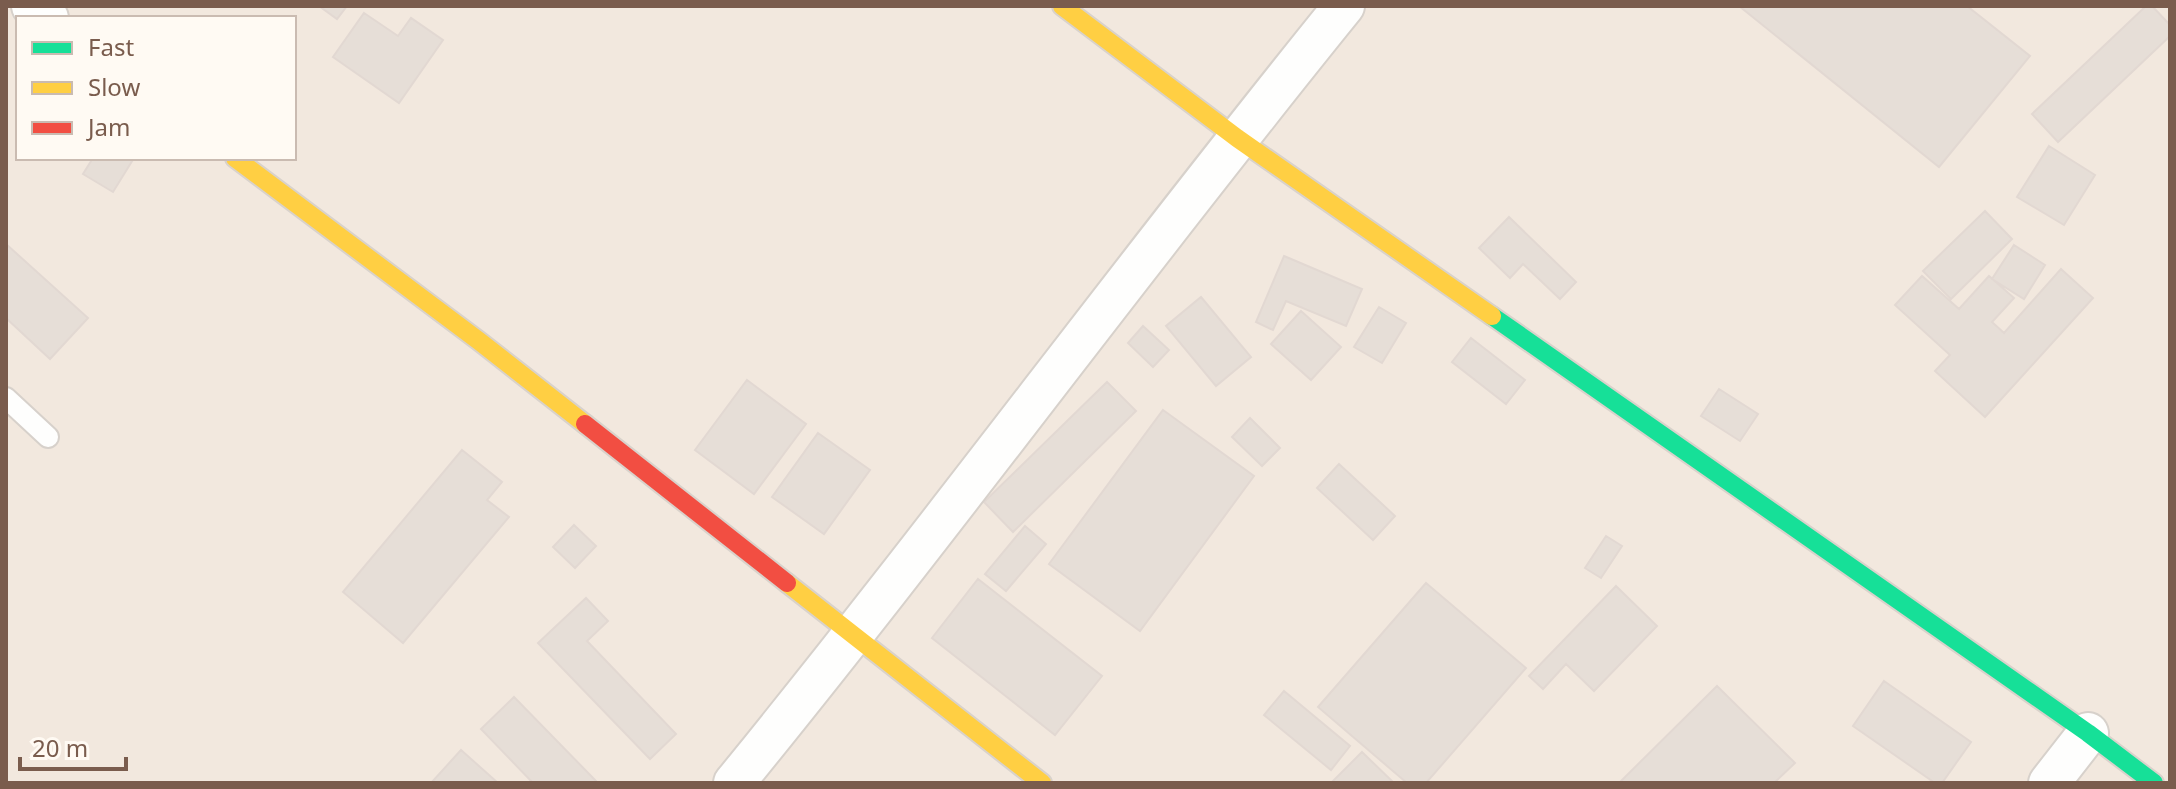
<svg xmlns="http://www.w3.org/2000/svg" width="2176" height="789" font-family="'Noto Sans',sans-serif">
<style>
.residential{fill:#f2e8de;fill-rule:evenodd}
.building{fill:#e6ded7;stroke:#e2d8d2;stroke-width:2}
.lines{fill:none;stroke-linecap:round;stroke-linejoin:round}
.lane-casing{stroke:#d7d1cb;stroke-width:24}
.street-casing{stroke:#d7d1cb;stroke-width:44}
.fast-casing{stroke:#d9d2cb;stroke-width:22}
.slow-casing{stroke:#d9d2cb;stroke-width:22}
.jam-casing{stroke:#d9d2cb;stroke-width:22}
.lane{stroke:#fefefd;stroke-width:20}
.street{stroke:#fefefd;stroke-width:40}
.fast{stroke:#16e098;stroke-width:18}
.slow{stroke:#ffcf43;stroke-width:18}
.jam{stroke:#f24e42;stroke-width:18}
</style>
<rect width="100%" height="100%" fill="#f9f5f0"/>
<path class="residential" d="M6,6H2170V783H6ZM18,18H294V158H18Z"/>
<path class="building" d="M319,6H347L337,19Z
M1739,6H1967L2030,56L1939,167Z
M2146,6H2152L2170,25V36L2058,142L2032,114Z
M364,13L398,36L411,18L443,40L399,103L333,57Z
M2049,146L2095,175L2064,225L2017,197Z
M93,158H134L113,192L83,174Z
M1985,211L2012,239L1951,299L1923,271Z
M1509,217L1576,282L1560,299L1523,264L1510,278L1479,248Z
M6,244L88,318L50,359L6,318Z
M2014,245L2045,265L2024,299L1992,279Z
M1284,256L1362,289L1346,326L1286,301L1273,330L1256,322Z
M2061,269L2093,298L1985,417L1935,371L1950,355L1895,305L1922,276L1959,309L1989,276L2014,298L1992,322L2004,333Z
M1201,297L1251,357L1216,386L1166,326Z
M1379,307L1406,323L1382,363L1354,347Z
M1301,311L1341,347L1311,380L1271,344Z
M1143,326L1169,350L1153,367L1128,343Z
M1471,338L1525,380L1506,404L1452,362Z
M747,380L806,424L754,494L695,450Z
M1107,382L1136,411L1013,532L984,502Z
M1719,389L1758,414L1740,441L1701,416Z
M1163,410L1254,476L1140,631L1049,564Z
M1250,418L1280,448L1262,466L1232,437Z
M818,433L870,470L824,534L772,497Z
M462,450L502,482L487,500L509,517L403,643L343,592Z
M1339,464L1395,516L1373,540L1317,488Z
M574,525L596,546L575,568L553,547Z
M1025,526L1046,544L1006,591L985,574Z
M1606,536L1622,546L1601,578L1585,568Z
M978,579L1102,676L1055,735L932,638Z
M1426,583L1526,668L1426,783H1407L1318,707Z
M1616,586L1657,626L1594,691L1566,664L1543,689L1529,676Z
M586,598L608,621L587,641L676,734L650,759L538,643Z
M1884,681L1971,742L1942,783H1935L1853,726Z
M1717,686L1795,763L1774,783H1619Z
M1284,691L1350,746L1331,770L1264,715Z
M514,697L598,783H533L481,729Z
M461,750L498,783H431Z
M1362,752L1394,783H1331Z"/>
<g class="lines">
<g class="lane-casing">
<path id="lane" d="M6,398L48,437"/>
</g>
<g class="street-casing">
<path id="street" d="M32,6L48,18
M734,783C942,528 1136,262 1344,6
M2049,783L2088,733"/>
</g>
<g class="fast-casing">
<path id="fast" d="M1492,316L2088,733L2154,783"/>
</g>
<g class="slow-casing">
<path id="slow" d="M1062,6L1237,138L1492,316
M235,158L479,341L585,424
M787,583L1042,783"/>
</g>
<g class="jam-casing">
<path id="jam" d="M585,424L787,583"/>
</g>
<use href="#lane" class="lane"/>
<use href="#street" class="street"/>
<use href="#fast" class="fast"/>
<use href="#slow" class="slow"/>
<use href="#jam" class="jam"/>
</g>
<rect width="2176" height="789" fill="none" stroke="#7a5c4d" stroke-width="16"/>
<rect x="16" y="16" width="280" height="144" fill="#fffaf3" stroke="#cabbb1" stroke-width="2"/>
<rect x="32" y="42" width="40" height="12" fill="#16e098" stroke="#cabbb1" stroke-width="2"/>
<text x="88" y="56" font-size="24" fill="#7a5c4d">Fast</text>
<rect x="32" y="82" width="40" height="12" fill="#ffcf43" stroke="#cabbb1" stroke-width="2"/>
<text x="88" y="96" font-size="24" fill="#7a5c4d">Slow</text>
<rect x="32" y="122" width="40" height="12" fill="#f24e42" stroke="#cabbb1" stroke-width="2"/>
<text x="88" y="136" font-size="24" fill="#7a5c4d">Jam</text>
<path d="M20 757v12h106v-12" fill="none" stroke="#7a5c4d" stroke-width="4"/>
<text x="32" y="757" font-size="24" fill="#7a5c4d" stroke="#fffaf3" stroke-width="6" paint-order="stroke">20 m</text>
</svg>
